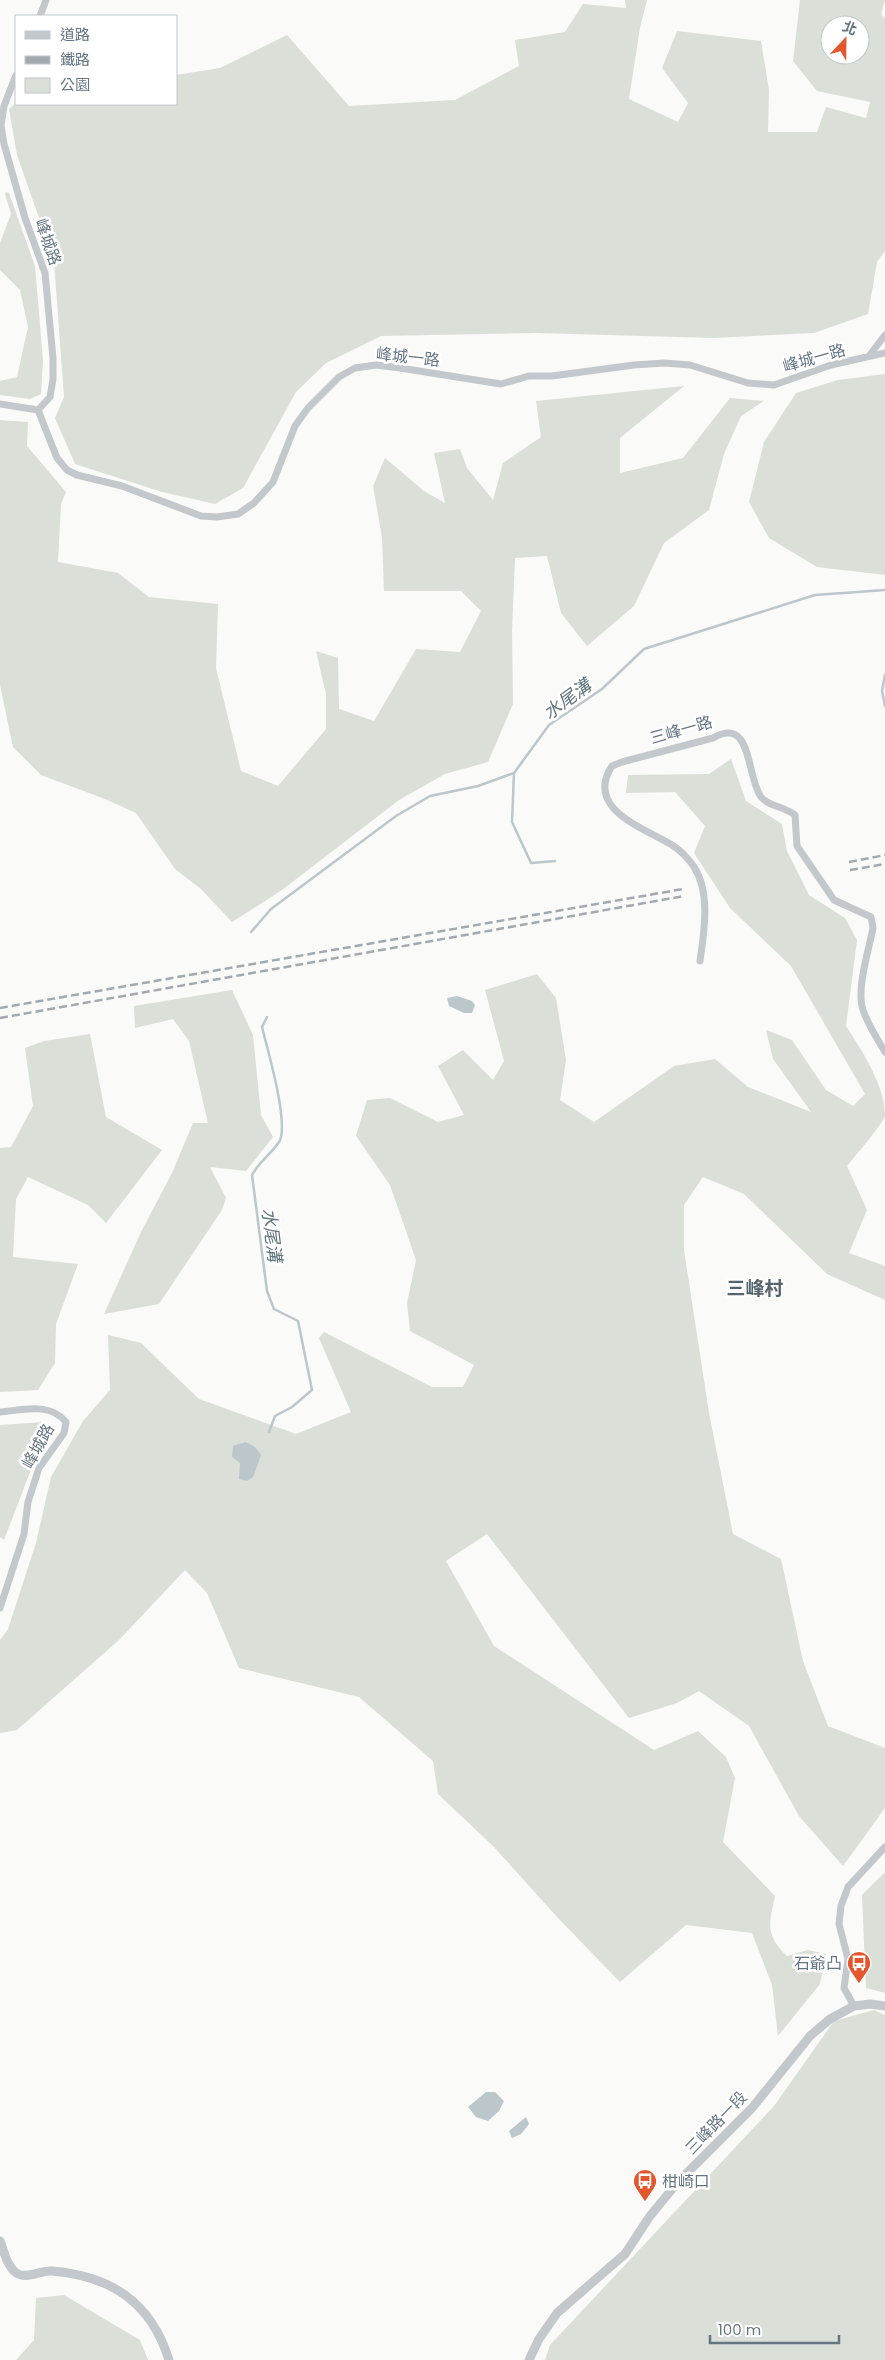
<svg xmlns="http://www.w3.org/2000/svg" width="885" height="2360" font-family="Poppins,'Noto Sans TC',sans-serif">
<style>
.green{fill:#dadfd7;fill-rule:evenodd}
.water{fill:#bbc7cb}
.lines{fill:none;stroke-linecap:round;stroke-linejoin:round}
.stream{stroke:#bbc7cb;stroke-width:2.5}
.minor{stroke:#c3c8cc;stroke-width:7}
.tertiary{stroke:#c3c8cc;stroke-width:9}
.rail{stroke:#a2aab0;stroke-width:2.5;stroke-dasharray:8 4;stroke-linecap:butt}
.labels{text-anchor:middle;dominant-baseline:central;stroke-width:5;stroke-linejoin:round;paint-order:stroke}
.street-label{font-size:16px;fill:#657683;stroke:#fff}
.poi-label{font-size:16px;fill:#657683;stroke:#fff;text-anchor:end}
.water-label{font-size:18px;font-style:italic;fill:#60757c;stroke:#fff}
.quarter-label{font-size:19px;font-weight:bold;fill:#57646e;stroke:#fff}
</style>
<rect width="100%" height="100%" fill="#fafaf8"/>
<path class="green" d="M625,0H647L640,28L629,99L678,122L688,103L662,68L677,31L761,41L769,90L768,132H817L826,107L866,118L870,102L817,91L793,61L800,0H885L881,14L885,18V251L877,262L868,314L814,333L714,338L536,333L381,336L326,363L296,392L243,488L215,504L162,492L75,464L55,418L64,397L54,261L17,155L9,109L16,103L176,104V75L220,68L287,35L349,106L455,100L519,66L515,40L565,32L583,4L626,8ZM830,25H860V55H830Z
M6,192L9,193L35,266L43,360L41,394L30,399L0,395V381L17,377L28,327L20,290L0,270V243L11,214L5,194Z
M885,374V575L817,567L769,538L749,502L764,442L796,393L838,380Z
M684,386L620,438V473L683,458L730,398L764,401L741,416L724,454L709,510L664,543L634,606L587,646L561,613L547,556L515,558L512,631L513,704L488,762L445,774L399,800L282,890L232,922L201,889L175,869L136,813L105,799L41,775L13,747L0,685V420L28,422L27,446L66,492L61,504L58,562L118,573L149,597L218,604L216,668L241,771L278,786L326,729V694L316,651L338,658L339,709L374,721L416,649L460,652L481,611L461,591H384L382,537L373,486L385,458L424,491L445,503L434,453L460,449L467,468L493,500L503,463L541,437L536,401Z
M731,759L746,801L782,824L787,851L809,895L845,918L857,940L846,1026C861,1049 885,1085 885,1116C882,1125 855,1156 847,1166L867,1210L849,1253L885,1266V1300L827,1274L744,1194L703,1177L684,1205V1250L709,1413L733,1534L781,1559L803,1661L828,1726L885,1748V1808L843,1866L799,1816L749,1726L699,1691L677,1703L629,1718L487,1534L446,1561L494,1646L654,1750L698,1731L726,1757L735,1778L723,1842L775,1896C769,1923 765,1936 787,1956L808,1950L826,1954L820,1984L778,2036L772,1985L752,1933L686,1925L620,1982L558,1918L494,1847L438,1794L433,1761L359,1697L239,1668L207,1593L185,1570L119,1640L17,1730L0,1733V1640L8,1629L36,1543L51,1477L83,1421L110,1390L108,1335L141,1343L199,1399L296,1434L351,1412L319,1338L324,1332L432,1387H463L474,1365L410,1331L407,1303L416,1260L390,1185L356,1136L367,1100L390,1098L438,1122L464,1115L438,1066L463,1050L493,1080L504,1061L485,990L537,974L556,998L566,1060L560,1100L594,1122L674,1066L715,1059L748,1087L811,1112L773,1059L766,1030L792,1040L826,1090L853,1106L865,1094L791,966L730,908L694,853L705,826L675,792L626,793L628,775L709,774Z
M232,990L253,1035L261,1115L273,1137L246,1171L210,1167L226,1198L222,1210L159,1304L104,1314L141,1232L172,1173L193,1123H208L189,1041L173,1019L135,1028L134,1006Z
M90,1034L106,1117L162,1150L106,1223L88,1205L28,1177L16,1199L13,1257L78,1264L56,1324L55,1363L38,1390L0,1392V1148L11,1147L33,1106L25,1048L44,1041Z
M44,1422L50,1433L32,1467L4,1540L0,1537V1425Z
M885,1872V1993L866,1988L862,1895Z
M874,2010L885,2015V2360H545L550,2345L774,2106L834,2021Z
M64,2295L140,2340L148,2360H16L34,2340L36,2298Z"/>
<path class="water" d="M457,996L472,1001L475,1005L472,1013H464L449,1006L447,998Z
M246,1442L255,1447L261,1455L253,1477L247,1481L239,1479L240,1463L232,1457L233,1446Z
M486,2092H495L504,2101L499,2111L488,2121L476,2117L468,2107Z
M526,2117L529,2124L521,2134L512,2138L509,2131Z"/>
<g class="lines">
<path class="stream" d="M885,675L882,691L885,706
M514,773L512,822L531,863L555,861
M251,932L271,909L396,816L430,796L478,786L514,773L549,725L602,689L644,649L815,595L885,590
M267,1017L262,1027C267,1048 290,1125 279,1142C271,1154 259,1162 252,1175L267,1291L274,1309L298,1321L312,1390L292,1407L275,1416L269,1432"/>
<path class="minor" d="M40,16L46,0
M869,356L885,335
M0,404L38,410L50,397L53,379V358L45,273L25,218L4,144L1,125L4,106L16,75
M38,410L57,458L67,470L77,475L122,486L201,516L217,517L238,514L254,503L273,482L295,426L308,408L339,377L355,368L376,365L400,368L501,384L529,376H552L634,365L664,363L690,365L748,383L774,385L831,365L885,353
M700,961C704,932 711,893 694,867C688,858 680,850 672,845C644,828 584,809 612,766L622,762L713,738C753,715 746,777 761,797C768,806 785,807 795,815L797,846L834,900L871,917L873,928C869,949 856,989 863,1010C868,1025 877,1038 885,1052
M0,1412C23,1410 50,1402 66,1422L64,1433L39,1468L28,1502L24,1534L0,1608
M854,2006L844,1988L848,1959L839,1924L841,1906L848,1887L885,1847"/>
<path class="tertiary" d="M0,2241C4,2251 7,2268 18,2274C29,2279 41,2270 52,2271C111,2276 151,2302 169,2360
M529,2360L539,2339L557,2313L625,2254L650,2216L678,2182L752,2108L810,2036L830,2019L854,2006L870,2004L885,2006"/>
<path class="rail" d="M849,862L885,855
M850,870L885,864
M0,1008L683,889
M0,1018L684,896"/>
</g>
<defs>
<g id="bus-pin" transform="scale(1.25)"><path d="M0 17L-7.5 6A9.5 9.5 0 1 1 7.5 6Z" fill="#e4572e" stroke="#fff"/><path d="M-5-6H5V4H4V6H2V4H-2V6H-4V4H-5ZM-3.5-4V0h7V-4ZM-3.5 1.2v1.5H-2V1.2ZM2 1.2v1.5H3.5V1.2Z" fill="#fff"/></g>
</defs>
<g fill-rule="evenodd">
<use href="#bus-pin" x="859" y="1963"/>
<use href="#bus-pin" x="645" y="2181"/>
</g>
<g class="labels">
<g class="street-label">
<text transform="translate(48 242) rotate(71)">峰城路</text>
<text transform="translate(408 357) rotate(6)">峰城一路</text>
<text transform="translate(814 358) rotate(-16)">峰城一路</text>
<text transform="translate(681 730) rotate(-16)">三峰一路</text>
<text transform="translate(38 1446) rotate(-61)">峰城路</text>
<text transform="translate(716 2123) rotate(-46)">三峰路一段</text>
</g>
<g class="poi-label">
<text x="842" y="1963">石爺凸</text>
<text x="662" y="2181" text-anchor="start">柑崎口</text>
</g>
<g class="water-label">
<text transform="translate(567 699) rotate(-36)">水尾溝</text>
<text transform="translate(272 1235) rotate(83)">水尾溝</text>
</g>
<g class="quarter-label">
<text x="755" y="1288">三峰村</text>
</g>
</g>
<rect x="15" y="15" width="162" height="90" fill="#ffffff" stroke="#c1c8cd"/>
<rect x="25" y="31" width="25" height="8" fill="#c3c8cc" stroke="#c1c8cd"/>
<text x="60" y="40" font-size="15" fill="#657683">道路</text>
<rect x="25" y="56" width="25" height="8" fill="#a2aab0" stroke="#c1c8cd"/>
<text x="60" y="65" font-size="15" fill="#657683">鐵路</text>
<rect x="25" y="78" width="25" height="15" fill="#dadfd7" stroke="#c1c8cd"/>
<text x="60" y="90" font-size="15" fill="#657683">公園</text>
<g transform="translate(845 40) rotate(22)"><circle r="24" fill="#ffffff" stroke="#c1c8cd"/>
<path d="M0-4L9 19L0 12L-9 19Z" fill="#e4572e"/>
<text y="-8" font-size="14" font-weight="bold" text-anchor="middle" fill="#657683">北</text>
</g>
<path d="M710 2335v8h129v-8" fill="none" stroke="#657683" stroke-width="2.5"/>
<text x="718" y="2335" font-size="15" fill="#657683" stroke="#ffffff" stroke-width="4" paint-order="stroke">100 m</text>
</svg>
